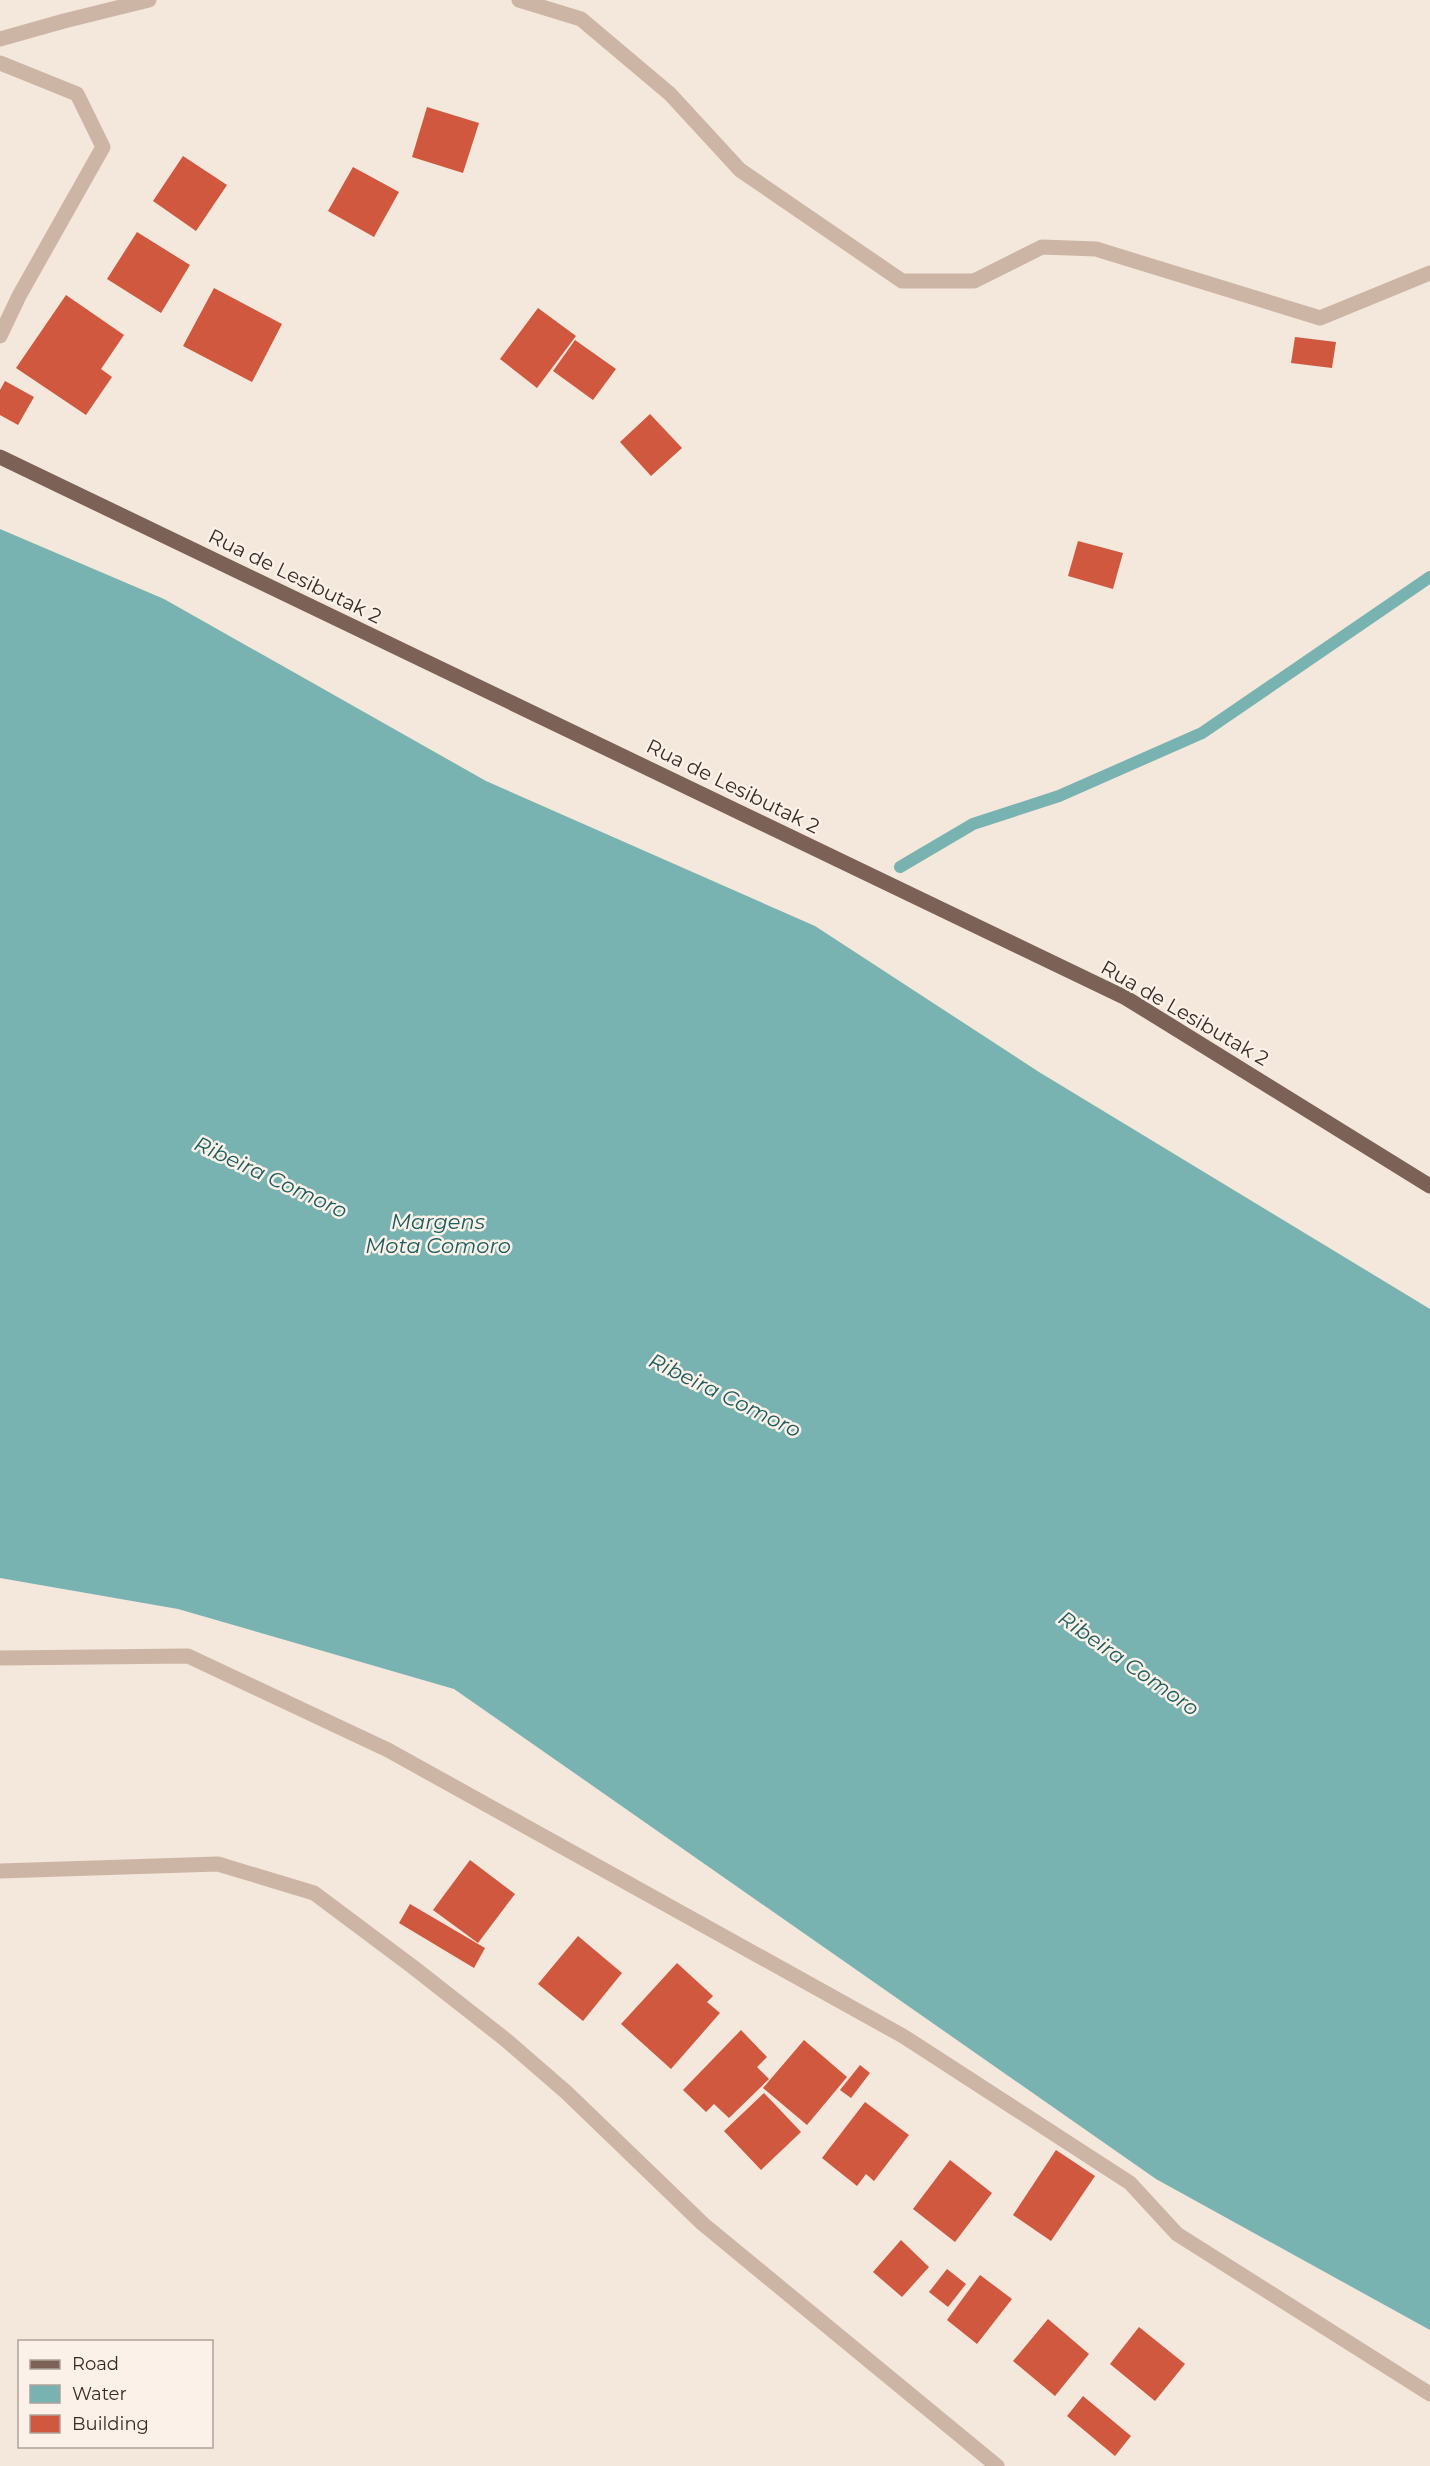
<svg xmlns="http://www.w3.org/2000/svg" width="1430" height="2466" font-family="Montserrat,sans-serif">
<style>
.water{fill:#78b3b2}
.lines{fill:none;stroke-linecap:round;stroke-linejoin:round}
.stream{stroke:#78b3b2;stroke-width:12}
.building{fill:#cf583e}
.minor{stroke:#cdb5a6;stroke-width:15}
.primary{stroke:#7c6157;stroke-width:15}
.labels{text-anchor:middle;dominant-baseline:central;stroke-width:5;stroke-linejoin:round;paint-order:stroke}
.street-label{font-size:20px;fill:#392c27;stroke:#fbf1e8}
.water-label{font-size:21px;font-style:italic;fill:#195d5e;stroke:#fbf1e8}
</style>
<rect width="100%" height="100%" fill="#f4e7db"/>
<path class="water" d="M0,529L164,599L486,781L815,926L1039,1072L1430,1309V2330L1156,2179L454,1689L178,1609L0,1578Z"/>
<g class="lines">
<path class="stream" d="M900,867L973,824L1059,796L1202,733L1430,577"/>
</g>
<path class="building" d="M427,107L479,123L463,173L412,157Z
M183,156L227,185L196,231L153,201Z
M353,167L399,192L374,237L328,211Z
M137,232L190,265L161,313L107,279Z
M214,288L282,324L252,382L183,346Z
M66,295L124,335L101,369L112,377L86,415L16,368Z
M538,308L576,336L537,388L500,359Z
M1295,337L1336,342L1332,368L1291,363Z
M575,340L616,369L593,400L553,371Z
M5,381L34,397L18,425L0,415V390Z
M650,414L682,448L651,476L620,442Z
M1078,541L1123,553L1113,589L1068,576Z
M470,1860L515,1894L478,1943L433,1910Z
M410,1904L485,1948L474,1968L399,1923Z
M578,1936L622,1973L583,2021L538,1984Z
M677,1963L713,1996L707,2002L720,2013L671,2069L621,2024Z
M741,2030L767,2057L757,2067L769,2079L729,2118L714,2104L706,2112L683,2090Z
M804,2040L847,2077L807,2125L763,2088Z
M860,2065L870,2073L851,2098L840,2090Z
M764,2093L801,2132L761,2170L724,2131Z
M865,2102L909,2135L874,2181L866,2174L857,2186L822,2158Z
M1056,2150L1095,2176L1051,2241L1013,2215Z
M950,2160L992,2193L955,2242L913,2209Z
M901,2240L929,2267L902,2297L873,2272Z
M947,2269L966,2284L948,2307L929,2292Z
M980,2275L1012,2299L977,2344L947,2320Z
M1048,2319L1089,2354L1055,2396L1013,2361Z
M1139,2327L1185,2364L1155,2401L1110,2364Z
M1083,2396L1131,2436L1115,2456L1067,2416Z"/>
<g class="lines">
<path class="minor" d="M519,0L581,19L670,94L740,170L902,281H974L1042,247L1096,249L1320,318L1430,273
M0,39L64,21L149,0
M0,63L77,94L103,147L19,296L0,336
M0,1658L188,1656L388,1750L903,2036L1130,2183L1177,2234L1430,2394
M0,1871L218,1864L314,1893L413,1967L506,2040L566,2092L703,2224L997,2466"/>
<path class="primary" d="M0,457L1126,998L1430,1186"/>
</g>
<g class="labels">
<g class="street-label">
<text transform="translate(295 576) rotate(26)">Rua de Lesibutak 2</text>
<text transform="translate(733 786) rotate(26)">Rua de Lesibutak 2</text>
<text transform="translate(1185 1013) rotate(30)">Rua de Lesibutak 2</text>
</g>
<g class="water-label">
<text transform="translate(271 1177) rotate(25)">Ribeira Comoro</text>
<text x="438" y="1221">Margens<tspan x="438" dy="24">Mota Comoro</tspan></text>
<text transform="translate(725 1395) rotate(26)">Ribeira Comoro</text>
<text transform="translate(1129 1663) rotate(35)">Ribeira Comoro</text>
</g>
</g>
<rect x="18" y="2340" width="195" height="108" fill="#fbf1e8" stroke="#ada29b" stroke-width="1.5"/>
<rect x="30" y="2360" width="30" height="9" fill="#7c6157" stroke="#ada29b" stroke-width="1.5"/>
<text x="72" y="2370" font-size="18" fill="#392c27">Road</text>
<rect x="30" y="2385" width="30" height="18" fill="#78b3b2" stroke="#ada29b" stroke-width="1.5"/>
<text x="72" y="2400" font-size="18" fill="#392c27">Water</text>
<rect x="30" y="2415" width="30" height="18" fill="#cf583e" stroke="#ada29b" stroke-width="1.5"/>
<text x="72" y="2430" font-size="18" fill="#392c27">Building</text>
</svg>
